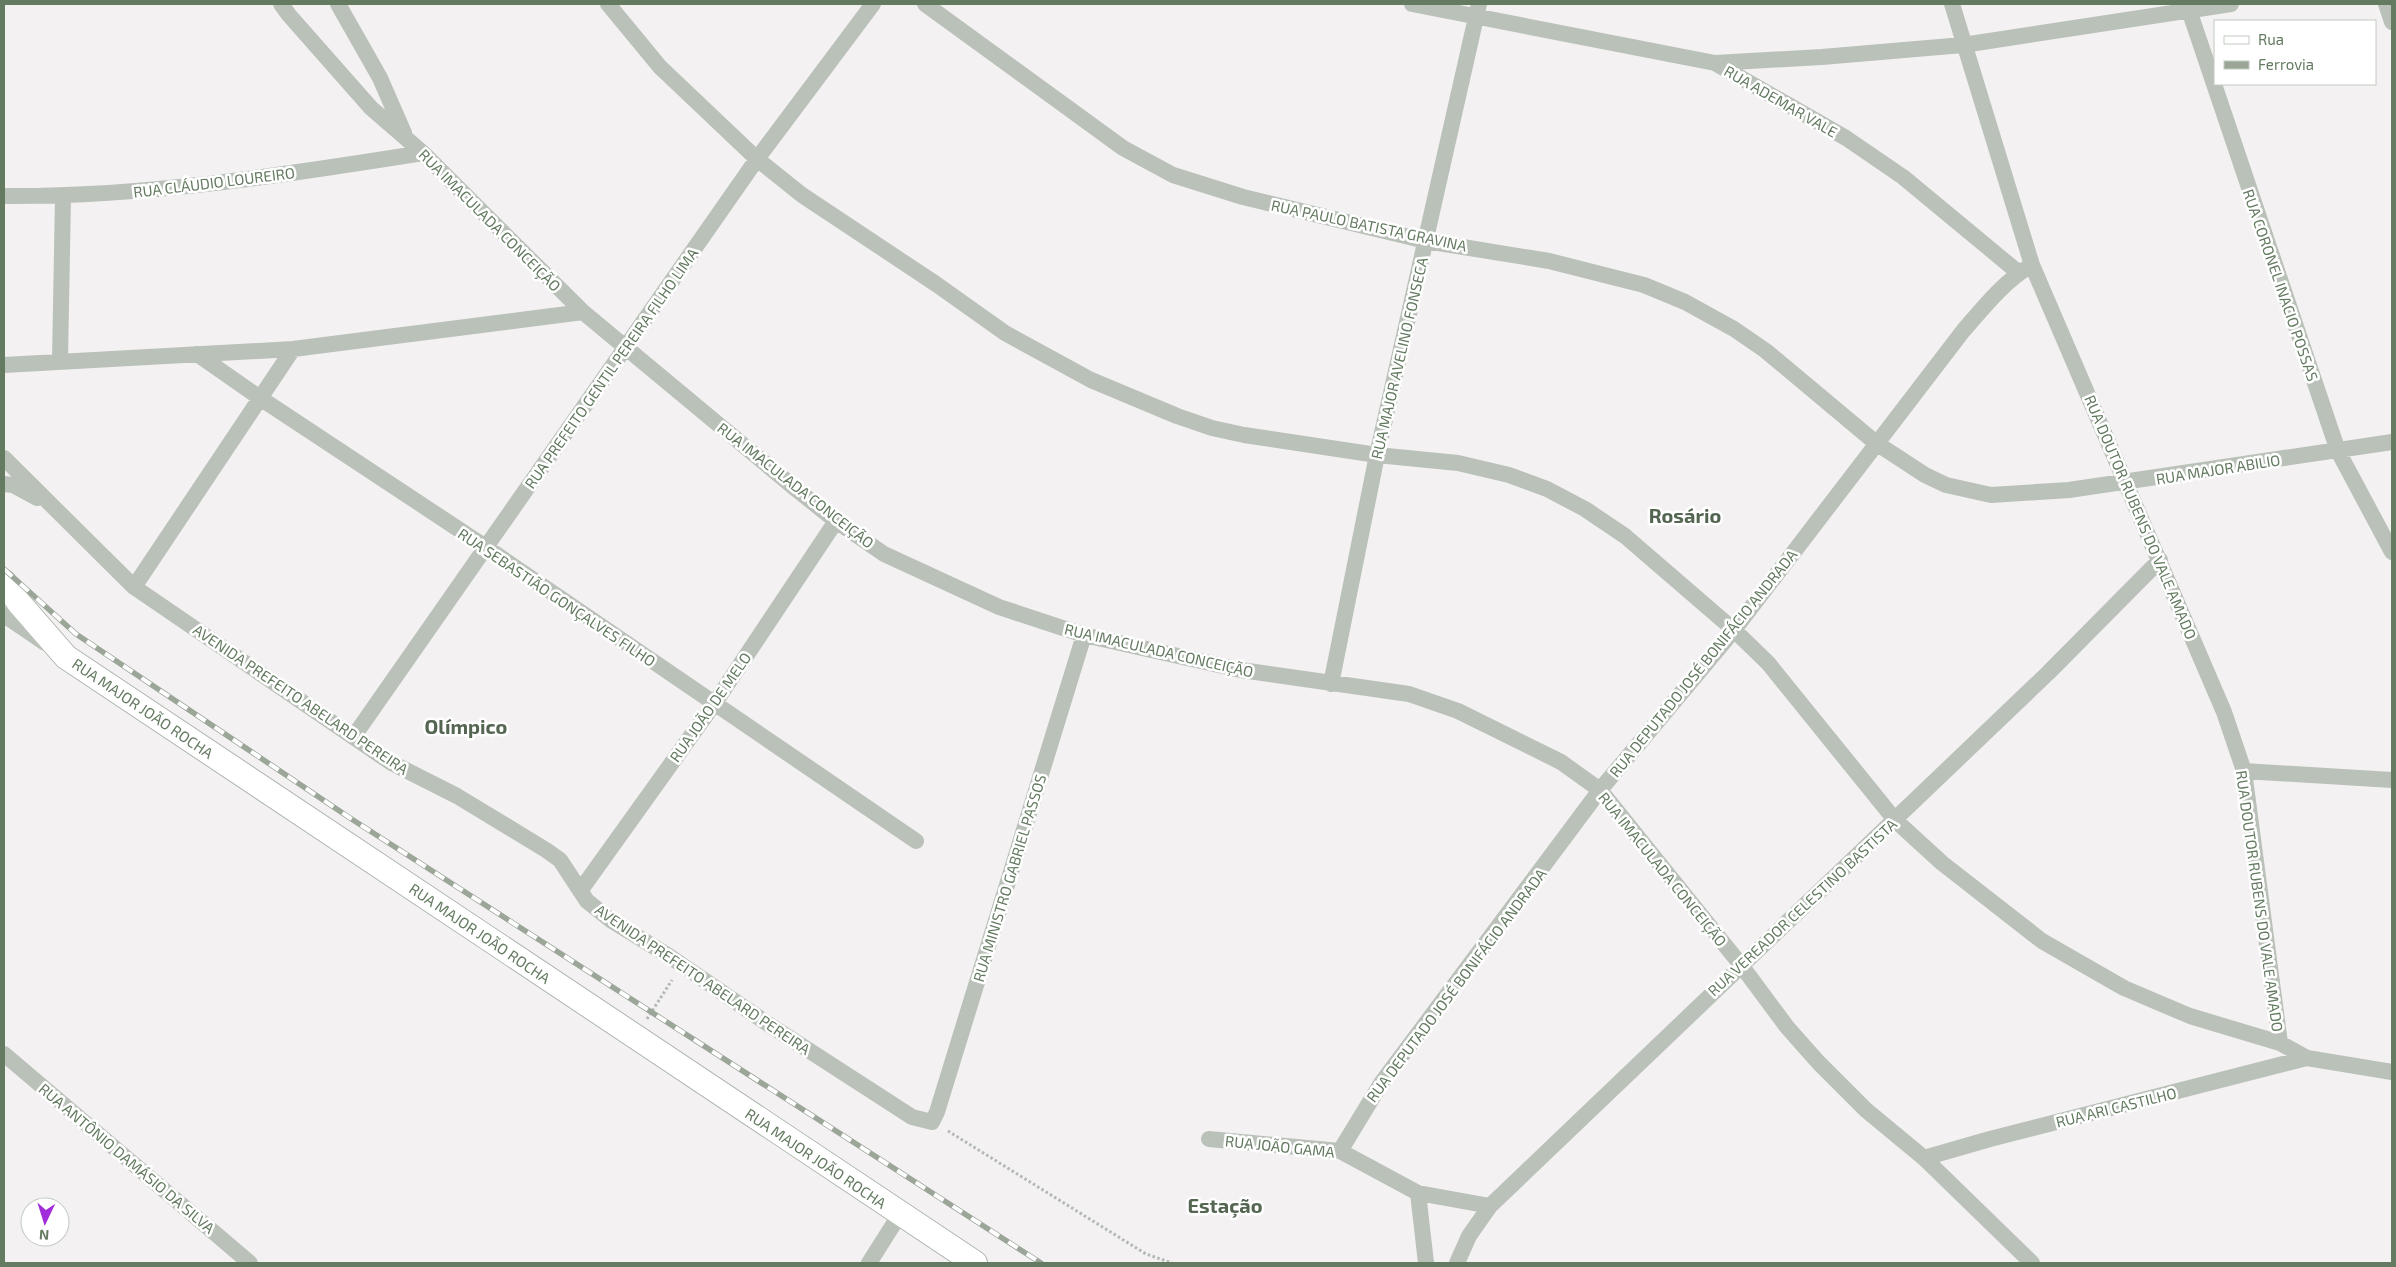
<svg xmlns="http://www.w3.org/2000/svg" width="2396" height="1267" font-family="'Exo 2',sans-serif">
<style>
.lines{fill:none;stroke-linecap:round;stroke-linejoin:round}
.secondary-casing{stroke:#adb6ac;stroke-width:26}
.path{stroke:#b2b8b2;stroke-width:3;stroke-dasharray:2.5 2.5;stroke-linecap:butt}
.minor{stroke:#bac1b9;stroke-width:16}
.secondary{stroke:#fff;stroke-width:24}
.rail-casing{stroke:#9ba699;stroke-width:5.5}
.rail{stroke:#fff;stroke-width:4;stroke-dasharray:11;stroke-linecap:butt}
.labels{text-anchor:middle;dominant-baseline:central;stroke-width:5;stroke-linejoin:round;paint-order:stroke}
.street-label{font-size:15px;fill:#647a61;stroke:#fff}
.district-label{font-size:20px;font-weight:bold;fill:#546652;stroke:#fff}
</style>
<rect width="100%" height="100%" fill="#f4f1f3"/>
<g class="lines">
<g class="secondary-casing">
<path id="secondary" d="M4,582L19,603L66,657L975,1263"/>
</g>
<path class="path" d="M647,1019L672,980
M948,1131L1146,1254L1172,1263"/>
<path class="minor" d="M281,4L289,15L371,108L423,153L583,312L796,489L836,521L884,554L999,607L1084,635L1241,670L1409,694L1458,711L1561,762L1600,790L1741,965L1787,1027L1818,1062L1866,1110L1924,1158L2032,1263
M338,4L380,78L404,133
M608,4L660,67L757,159L802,195L936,284L1005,333L1091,380L1177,416L1212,428L1244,435L1377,455L1458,463L1509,475L1547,489L1585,509L1625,536L1734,630L1768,663L1895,820L1942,863L2042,941L2124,988L2190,1016L2280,1043L2307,1058L2392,1072
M925,4L1123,148L1173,175L1243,197L1426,241L1549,261L1644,285L1685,302L1734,329L1766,351L1876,443L1925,475L1946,485L1991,495L2069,490L2392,442
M1412,4L1715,63L1846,138L1903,177L2019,273
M1952,4L2032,265L2224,712L2244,771L2280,1043
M2386,4L2392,22
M2189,10L2338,451L2392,552
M1715,63L1822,57L1963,45L2231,4
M4,196C145,197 284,175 423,153
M197,354L260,398L487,548L916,841
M60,361L63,196
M4,365L293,349L583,312
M4,458L134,587L390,762L457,796L546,850L560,860L587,901L612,921L669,956L768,1024L912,1117L932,1122L937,1112L1084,635
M4,484L13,485L37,498
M134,587L293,349
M4,615L45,643
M1331,684L1377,455L1479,4
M354,736L757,159L873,4
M2244,771L2392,780
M580,891L714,704L836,521
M4,1054L250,1263
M1209,1139L1340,1151L1418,1193L1490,1206
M1340,1151L1382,1082L1600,790L1734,630L1963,331C1984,307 2004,281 2032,265
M1924,1158L1990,1139L2307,1058
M1418,1193L1426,1263
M869,1263L900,1214
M1457,1263L1469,1236L1490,1206L2048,673L2160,560"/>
<use href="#secondary" class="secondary"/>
<g class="rail-casing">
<path id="rail" d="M4,569L76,634L350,818L1041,1263"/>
</g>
<use href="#rail" class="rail"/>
</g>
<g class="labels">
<g class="street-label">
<text transform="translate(1781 101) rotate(30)">RUA ADEMAR VALE</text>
<text transform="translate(214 182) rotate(-7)">RUA CLÁUDIO LOUREIRO</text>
<text transform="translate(490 220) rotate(45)">RUA IMACULADA CONCEIÇÃO</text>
<text transform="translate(1369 225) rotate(12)">RUA PAULO BATISTA GRAVINA</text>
<text transform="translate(2281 285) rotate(71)">RUA CORONEL INACIO POSSAS</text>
<text transform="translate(1399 358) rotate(-77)">RUA MAJOR AVELINO FONSECA</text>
<text transform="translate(611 368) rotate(-55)">RUA PREFEITO GENTIL PEREIRA FILHO LIMA</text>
<text transform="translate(2218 469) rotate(-9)">RUA MAJOR ABILIO</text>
<text transform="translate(796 485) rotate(38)">RUA IMACULADA CONCEIÇÃO</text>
<text transform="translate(2141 517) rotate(67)">RUA DOUTOR RUBENS DO VALE AMADO</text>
<text transform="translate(557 597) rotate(34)">RUA SEBASTIÃO GONÇALVES FILHO</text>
<text transform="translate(1159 650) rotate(13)">RUA IMACULADA CONCEIÇÃO</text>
<text transform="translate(1703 663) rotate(-51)">RUA DEPUTADO JOSÉ BONIFÁCIO ANDRADA</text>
<text transform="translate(301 699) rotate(34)">AVENIDA PREFEITO ABELARD PEREIRA</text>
<text transform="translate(710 707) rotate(-55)">RUA JOÃO DE MELO</text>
<text transform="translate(143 708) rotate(34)">RUA MAJOR JOÃO ROCHA</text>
<text transform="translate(1663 869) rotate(51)">RUA IMACULADA CONCEIÇÃO</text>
<text transform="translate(1009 878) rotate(-73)">RUA MINISTRO GABRIEL PASSOS</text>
<text transform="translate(2260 901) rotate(82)">RUA DOUTOR RUBENS DO VALE AMADO</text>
<text transform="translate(1802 907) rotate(-43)">RUA VEREADOR CELESTINO BASTISTA</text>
<text transform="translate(480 933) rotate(34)">RUA MAJOR JOÃO ROCHA</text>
<text transform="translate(703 979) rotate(34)">AVENIDA PREFEITO ABELARD PEREIRA</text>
<text transform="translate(1456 985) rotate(-53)">RUA DEPUTADO JOSÉ BONIFÁCIO ANDRADA</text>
<text transform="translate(2116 1107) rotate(-14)">RUA ARI CASTILHO</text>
<text transform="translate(1280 1146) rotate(6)">RUA JOÃO GAMA</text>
<text transform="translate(127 1158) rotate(40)">RUA ANTÔNIO DAMÁSIO DA SILVA</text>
<text transform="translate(816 1158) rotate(34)">RUA MAJOR JOÃO ROCHA</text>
</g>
<g class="district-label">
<text x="1685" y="515">Rosário</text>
<text x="466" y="726">Olímpico</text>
<text x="1225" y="1205">Estação</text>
</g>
</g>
<rect width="2396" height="1267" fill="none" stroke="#647a61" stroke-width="10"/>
<rect x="2214" y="20" width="162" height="65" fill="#ffffff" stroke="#c1cac0"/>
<rect x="2224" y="36" width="25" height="8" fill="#ffffff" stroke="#c1cac0"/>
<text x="2258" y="45" font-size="15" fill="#647a61">Rua</text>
<rect x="2224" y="61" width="25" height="8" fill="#9ba699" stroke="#c1cac0"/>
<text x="2258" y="70" font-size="15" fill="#647a61">Ferrovia</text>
<g transform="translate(45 1222) rotate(184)"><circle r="24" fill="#ffffff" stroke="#c1cac0"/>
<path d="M0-4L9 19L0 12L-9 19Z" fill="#a22bda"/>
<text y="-8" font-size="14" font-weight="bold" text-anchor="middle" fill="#647a61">N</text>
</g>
</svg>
